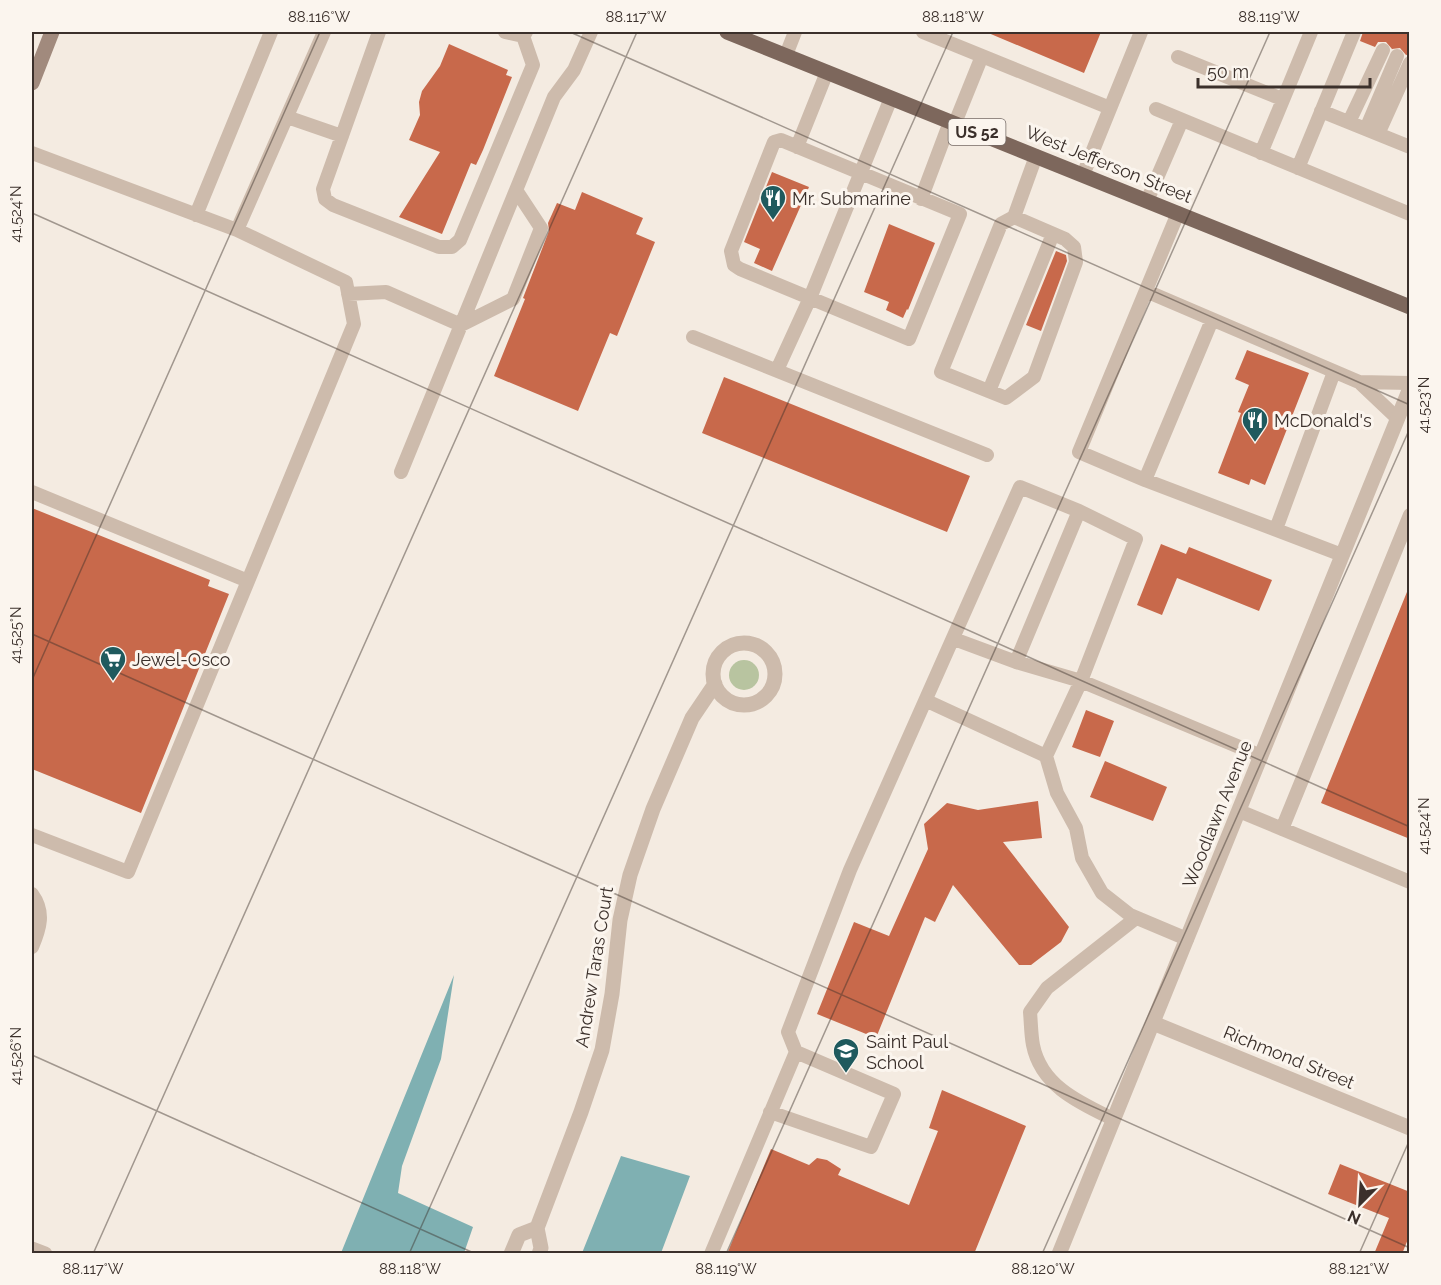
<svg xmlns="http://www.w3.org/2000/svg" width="1441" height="1285" font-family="Raleway,sans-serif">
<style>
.green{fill:#b8c4a0}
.water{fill:#7fb0b2}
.building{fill:#c8694b}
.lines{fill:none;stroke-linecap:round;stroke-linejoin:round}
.service{stroke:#cdbbac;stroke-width:14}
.minor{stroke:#cdbbac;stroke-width:15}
.secondary{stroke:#a18a7d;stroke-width:15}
.primary{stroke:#7d675c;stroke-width:15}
.ticks{fill:none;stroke:#3b302b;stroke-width:1.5;stroke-opacity:0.45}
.labels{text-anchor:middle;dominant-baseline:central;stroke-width:6;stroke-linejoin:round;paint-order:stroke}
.shield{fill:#fbf5ee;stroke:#756b66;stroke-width:1.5}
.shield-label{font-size:16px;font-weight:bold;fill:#3b302b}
.street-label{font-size:18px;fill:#3b302b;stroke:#fbf5ee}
.poi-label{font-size:18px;fill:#3b302b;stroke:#fbf5ee;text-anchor:start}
.neatline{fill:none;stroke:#3b302b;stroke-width:2}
.ticks-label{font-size:15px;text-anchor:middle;fill:#3b302b}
</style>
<rect width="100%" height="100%" fill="#f4ebe1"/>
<path class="green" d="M729 675a15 15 0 1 1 30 0a15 15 0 1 1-30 0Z"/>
<path class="water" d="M454,975L441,1059L402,1166L398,1193L473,1227L464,1253H341Z
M621,1156L690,1176L661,1253H582Z"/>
<path class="building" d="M986,32H1101L1084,73Z
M1363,32H1410V54L1406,55L1400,48L1392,49L1386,42H1378L1375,47L1360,41Z
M449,44L508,70L506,75L512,77L483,150L476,165L471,163L442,234L399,217L440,152L409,140L420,115L419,102L422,91L440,66Z
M772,172L809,187L772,271L754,263L760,249L744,242Z
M582,192L643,218L636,234L655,242L617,336L610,333L578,411L494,376L525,299L523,298L549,231L548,223L557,203L575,210Z
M889,224L935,243L908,310L907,309L903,318L886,310L889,302L864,292Z
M1056,251L1066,255L1067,261L1041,331L1026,325Z
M1247,350L1309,373L1265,485L1251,479L1249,485L1218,473L1241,413L1238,412L1249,385L1235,379Z
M724,377L970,476L947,532L702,433Z
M32,508L210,580L208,586L229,594L141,813L32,769Z
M1161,544L1186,554L1189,547L1272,580L1259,611L1177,578L1162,615L1137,605Z
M1409,587H1410V839L1321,803Z
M1086,710L1114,721L1100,757L1072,747Z
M1105,761L1167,787L1153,821L1090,797Z
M1038,801L1042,838L1003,842L1069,927L1061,942L1031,965H1019L953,885L935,922L925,917L876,1038L817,1014L854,922L889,936L928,849L924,824L947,803L978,810Z
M942,1090L1026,1126L974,1254H727L771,1149L809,1165L817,1158L827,1160L841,1169L838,1175L909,1205L938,1131L929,1128Z
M1340,1164L1410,1192V1234L1402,1254H1374L1389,1218L1328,1194Z"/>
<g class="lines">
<path class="service" d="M379,32L323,189L325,199L333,205L439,247H452L460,240L533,65L523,36
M505,32L523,36L526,32
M923,32L1110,108
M786,55L795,32
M1178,57L1282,99
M1156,109L1410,214
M1321,111L1410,147
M287,117L342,136
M1349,122L1383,50
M955,123L982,56
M1366,129L1397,56
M1378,134L1410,63
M797,147L827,72
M32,153L237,230L324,32
M1261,153L1311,32
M1298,168L1354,32
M1083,175L1141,32
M921,199L950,122
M1147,201L1182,120
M1178,213L1079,452L1145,480L1342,555
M196,215L271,32
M1014,217L1065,239L1074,247L1076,262L1034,377L1006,398L941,372L1001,224L1014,217L1036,156
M1146,291L1359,382L1410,383
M348,294L386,292L461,325L513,299L541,228L516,190
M693,337L987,455
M777,370L810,298L740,269L734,265L731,251L774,142L781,140L960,214L909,339L810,298C837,232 864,165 891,98
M1359,382L1397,418
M989,391L1053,234
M401,472L554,97L574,70L591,32
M1145,480L1212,320
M32,492L248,581L354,324L346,282L237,230
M1276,529L1334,372
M1016,662L1079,511
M927,701L1046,756L1081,681L1261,756
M1046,756L1057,793L1076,828L1082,858L1102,893L1130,915L1187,939
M1239,811L1410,882
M1282,829L1410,515
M32,835L128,872L248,581
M32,894C45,912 40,928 32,947
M796,1052L788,1032L850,870L1020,487L1079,511L1136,539L1081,681L1016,662L954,639
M1113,1119C1080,1103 1041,1086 1033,1045C1031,1035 1031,1023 1030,1012L1047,988L1136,918
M711,1254L796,1052L894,1094L871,1147L770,1112"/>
<path class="minor" d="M713 674a31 31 0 1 1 62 0a31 31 0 1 1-62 0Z
M1153,1023L1410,1128
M32,1249L45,1254
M511,1254L519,1235L537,1228
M539,1254L541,1248L537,1228L581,1112L602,1050L612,994L620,920L630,875L653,809L692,718L715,684
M1059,1254L1410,388"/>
<path class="secondary" d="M32,83L52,32"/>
<path class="primary" d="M727,32L1410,307"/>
</g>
<path class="ticks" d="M570,32L1410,405M32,213L1410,827M32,634L1410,1248M32,680L320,32M32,1055L476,1254M93,1254L637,32M409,1254L953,32M726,1254L1270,32M1042,1254L1410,428M1359,1254L1410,1139"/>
<defs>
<g id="restaurant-pin" transform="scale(1.35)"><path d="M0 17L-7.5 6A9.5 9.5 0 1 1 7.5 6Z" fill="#1f5a5e" stroke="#fbf5ee"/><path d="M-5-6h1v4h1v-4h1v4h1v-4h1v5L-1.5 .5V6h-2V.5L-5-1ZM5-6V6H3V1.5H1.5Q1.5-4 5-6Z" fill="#fff"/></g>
<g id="supermarket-pin" transform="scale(1.35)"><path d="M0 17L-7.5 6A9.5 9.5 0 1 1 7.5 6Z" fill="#1f5a5e" stroke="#fbf5ee"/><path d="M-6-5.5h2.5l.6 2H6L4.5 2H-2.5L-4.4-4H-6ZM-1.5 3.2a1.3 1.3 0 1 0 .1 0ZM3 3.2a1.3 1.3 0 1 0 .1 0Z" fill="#fff"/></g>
<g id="school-pin" transform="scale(1.35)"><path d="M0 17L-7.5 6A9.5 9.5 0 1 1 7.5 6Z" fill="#1f5a5e" stroke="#fbf5ee"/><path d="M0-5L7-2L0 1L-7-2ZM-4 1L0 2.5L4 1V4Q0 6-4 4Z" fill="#fff"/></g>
</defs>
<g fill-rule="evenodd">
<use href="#restaurant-pin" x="773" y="198"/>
<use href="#restaurant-pin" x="1255" y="420"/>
<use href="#supermarket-pin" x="113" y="659"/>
<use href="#school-pin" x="846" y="1051"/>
</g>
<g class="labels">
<rect class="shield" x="948.5" y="119" width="57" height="26" rx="4.5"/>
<g class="shield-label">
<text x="977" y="132">US 52</text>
</g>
<g class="street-label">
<text transform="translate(1109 164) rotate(22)">West Jefferson Street</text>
<text transform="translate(1217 814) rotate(-68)">Woodlawn Avenue</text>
<text transform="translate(594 967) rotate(-81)">Andrew Taras Court</text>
<text transform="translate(1289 1057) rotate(22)">Richmond Street</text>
</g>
<g class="poi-label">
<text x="792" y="198">Mr. Submarine</text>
<text x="1274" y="420">McDonald's</text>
<text x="132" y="659">Jewel-Osco</text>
<text x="866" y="1041">Saint Paul<tspan x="866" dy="21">School</tspan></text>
</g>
</g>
<rect width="1441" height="1285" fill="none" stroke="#fbf5ee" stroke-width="66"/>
<g transform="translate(1360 1204) rotate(204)" stroke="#fbf5ee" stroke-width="4.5" paint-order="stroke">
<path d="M0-4.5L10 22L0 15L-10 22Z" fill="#3b302b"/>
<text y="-9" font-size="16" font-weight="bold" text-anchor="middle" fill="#3b302b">N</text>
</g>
<path d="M1198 78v9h172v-9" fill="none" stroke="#3b302b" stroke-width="3"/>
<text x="1207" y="78" font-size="18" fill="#3b302b" stroke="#fbf5ee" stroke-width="4.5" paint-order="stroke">50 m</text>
<rect x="33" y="33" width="1375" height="1219" class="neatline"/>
<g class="ticks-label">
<text x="319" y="22">88.116°W</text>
<text x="636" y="22">88.117°W</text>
<text x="953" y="22">88.118°W</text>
<text x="1269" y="22">88.119°W</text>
<text transform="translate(16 214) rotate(-90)" y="5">41.524°N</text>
<text transform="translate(1424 405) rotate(-90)" y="5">41.523°N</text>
<text transform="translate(16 635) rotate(-90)" y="5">41.525°N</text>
<text transform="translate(1424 826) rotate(-90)" y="5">41.524°N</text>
<text transform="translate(16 1056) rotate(-90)" y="5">41.526°N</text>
<text x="93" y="1274">88.117°W</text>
<text x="410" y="1274">88.118°W</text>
<text x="726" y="1274">88.119°W</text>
<text x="1043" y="1274">88.120°W</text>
<text x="1359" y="1274">88.121°W</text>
</g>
</svg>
